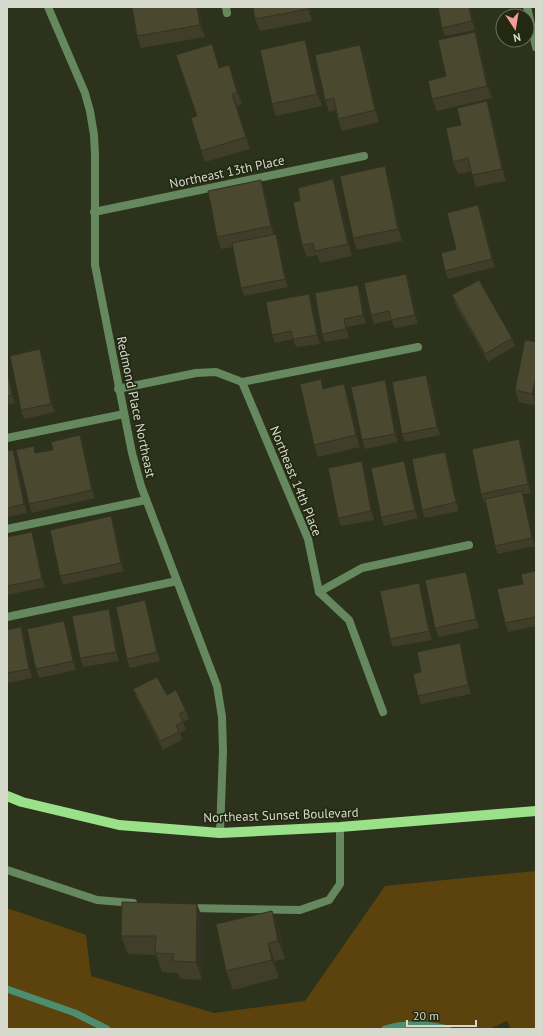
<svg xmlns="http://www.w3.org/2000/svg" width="543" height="1036" font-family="'PT Sans',sans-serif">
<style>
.green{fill:#5c430d}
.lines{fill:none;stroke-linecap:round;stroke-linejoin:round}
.stream{stroke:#4e8e70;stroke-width:7}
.service{stroke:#66885e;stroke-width:8}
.minor{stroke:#66885e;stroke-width:8}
.primary{stroke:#9ae18a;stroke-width:10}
.wall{fill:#403e29}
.shaded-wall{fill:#343222}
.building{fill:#4b4830;stroke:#343222}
.labels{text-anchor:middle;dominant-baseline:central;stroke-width:3.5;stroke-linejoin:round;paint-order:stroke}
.street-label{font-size:13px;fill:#d6dacc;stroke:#232812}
</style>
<rect width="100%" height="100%" fill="#2c321c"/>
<path class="green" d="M536,871V1029H511L507,1021L489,1029H7V908L86,935L91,976L214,1013L305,1001L385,886Z"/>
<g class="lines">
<path class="stream" d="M7,989L75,1013L107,1029
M385,1029C405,1023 427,1024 448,1029"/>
<path class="service" d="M242,382L418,347
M7,529L146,500
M383,712L349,620L319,592L362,568L469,545
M7,870L97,900L133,903
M188,908L300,910L329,900L340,884V827"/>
<path class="minor" d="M48,7L85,93L90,111L94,135L95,156V265L132,453L141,486L217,686L222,717L223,751L220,833
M226,7L227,13
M527,7L536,47
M94,212L364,156
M118,389L196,373L216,372L242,382L308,539L319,592
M7,438L124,414
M7,617L177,581"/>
<path class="primary" d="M7,796L22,802L119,825L220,833L340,827L536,811"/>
</g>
<path class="wall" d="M199,7L205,37L141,48L137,36Z
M253,7H310L312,21L260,31L255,19Z
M471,7L475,30L445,36L442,28Z
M475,32L479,44L492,98L437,111L432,99Z
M305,40L310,52L322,106L276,116L272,104Z
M212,44L220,68L229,65L234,77L242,104L237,106L250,149L205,162L201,151L197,116Z
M360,45L365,57L379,122L342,131L338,119L336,110L329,112L325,100Z
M491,113L506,181L476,187L471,171L458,174L453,162L461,125Z
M389,178L402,241L357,250L353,238Z
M333,179L338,191L352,256L320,263L317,255L307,257L302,245L300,201Z
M266,192L274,235L279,243L288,287L244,296L241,288L233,247L221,249L217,237Z
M482,213L495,267L448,279L445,271L456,249Z
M406,274L410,282L418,324L395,328L391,320L374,324L371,315Z
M358,285L361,294L366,323L347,327L349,338L325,342L322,334Z
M309,294L312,303L320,344L296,347L293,339L275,343L272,335Z
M452,295L512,338L515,346L488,362L455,304Z
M536,342V406L519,402L515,390Z
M44,358L55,412L24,419L21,410Z
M7,365L15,403L7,405Z
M430,383L440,435L405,442L402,434Z
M344,384L348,396L360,447L318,457L314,445L324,389Z
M388,389L398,442L365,449L362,440Z
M80,435L83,444L95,498L32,513L29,504L36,453L53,450Z
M519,439L522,448L531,493L523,494L525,500L535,546L498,554L495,546L486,502H484L481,494Z
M7,451L16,458L27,513L7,517Z
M404,461L407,470L418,518L384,526L381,517Z
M448,461L459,511L425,518L422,510Z
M365,470L374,520L341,526L338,518Z
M111,516L114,525L124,571L63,585L60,576Z
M7,537L35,540L45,587L7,595Z
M536,571V626L508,632L505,623L523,584Z
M469,580L479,628L439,637L435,628Z
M422,591L432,640L393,647L390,639Z
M148,609L160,661L130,668L127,659Z
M112,618L119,661L83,667L80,658Z
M21,627L24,635L32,678L7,683V630Z
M67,629L76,670L39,678L36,669Z
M463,652L471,694L421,704L418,696L421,672Z
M133,689L167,695L186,711L189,719L183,722L186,730L180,733L182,740L163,750L136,697Z
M272,911L279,929L285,959L275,961L279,978L233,990L226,971Z
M204,922L202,980L180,979L178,973L162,972L156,955L128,954L121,936Z"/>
<path class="shaded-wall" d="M197,7H199L205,37L200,25Z
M308,7H310L312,21L308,9Z
M469,7H471L475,30L472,21Z
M475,32L479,44L492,98L487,86Z
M305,40L310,52L322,106L317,94Z
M212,44L217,56L224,80L219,68Z
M360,45L365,57L379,122L375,110Z
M229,65L234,77L242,104L237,92Z
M232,94L237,106L250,149L246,137Z
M487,101L491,113L506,181L502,169Z
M385,166L389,178L402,241L398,229Z
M333,179L338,191L352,256L348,244Z
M261,180L266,192L275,238L271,226Z
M478,205L482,213L495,267L492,259Z
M276,234L279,243L288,287L285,279Z
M406,274L410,282L418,324L415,315Z
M358,285L361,294L366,323L363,315Z
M309,294L312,303L320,344L317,335Z
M344,319L347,327L349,338L346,329Z
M40,349L44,358L55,412L51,404Z
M7,365L15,403L12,395L7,371Z
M426,375L430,383L440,435L437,427Z
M536,376V404L532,394Z
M385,380L388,389L398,442L395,434Z
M344,384L348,396L360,447L356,435Z
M80,435L83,444L95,498L92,490Z
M519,439L522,448L531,493L528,484Z
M13,450L16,458L27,513L24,504Z
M445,452L448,461L459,511L456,502Z
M362,461L365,470L374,520L371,511Z
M404,461L407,470L418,518L415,510Z
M522,491L525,500L535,546L532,538Z
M111,516L114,525L124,571L121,563Z
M32,532L35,540L45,587L42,579Z
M466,572L469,580L479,628L476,619Z
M419,583L422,591L432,640L429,631Z
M145,600L148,609L160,661L157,652Z
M109,609L112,618L119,661L116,652Z
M64,621L67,629L76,670L73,661Z
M21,627L24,635L32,678L29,669Z
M460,643L463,652L471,694L468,685Z
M197,904L204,922L202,980L196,962Z
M272,911L279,929L285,959L278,941Z
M268,943L275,961L279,978L272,960Z"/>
<path class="building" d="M132,7H197L200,25L137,36Z
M253,7H308V9L255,19Z
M438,7H469L472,21L442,28Z
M475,32L487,86L432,99L428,81L446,76L438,40Z
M305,40L317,94L272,104L260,50Z
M212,44L219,68L229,65L237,92L232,94L246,137L201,151L191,118L197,116L176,55Z
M360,45L375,110L338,119L334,98L325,100L315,55Z
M487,101L502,169L472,175L468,158L453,162L446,128L461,125L457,108Z
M385,166L398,229L353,238L340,176Z
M333,179L348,244L315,251L313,243L302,245L293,202L300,201L298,188Z
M261,180L271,226L217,237L208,191Z
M478,205L492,259L445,271L441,253L456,249L447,213Z
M276,234L285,279L241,288L232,243Z
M406,274L415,315L391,320L389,311L371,315L364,283Z
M479,280L512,338L485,354L452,295Z
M358,285L363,315L344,319L346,329L322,334L315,293Z
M309,294L317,335L293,339L291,331L272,335L266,302Z
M525,340L536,342V376L532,394L515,390Z
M40,349L51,404L21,410L10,356Z
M7,371L12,395L7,396Z
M426,375L437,427L402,434L392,382Z
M321,379L323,389L344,384L356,435L314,445L300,384Z
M385,380L395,434L362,440L351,387Z
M80,435L92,490L29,504L16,450L34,446L35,453L53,450L51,442Z
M519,439L528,484L481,494L472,449Z
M13,450L24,504L7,508V451Z
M445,452L456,502L422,510L412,459Z
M362,461L371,511L338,518L328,468Z
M404,461L415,510L381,517L371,468Z
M522,491L532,538L495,546L485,499Z
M111,516L121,563L60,576L50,530Z
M32,532L42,579L7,586V537Z
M536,571V617L505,623L497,589L523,584L521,574Z
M466,572L476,619L435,628L425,580Z
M419,583L429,631L390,639L380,591Z
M145,600L157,652L127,659L116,607Z
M109,609L116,652L80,658L72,616Z
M64,621L73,661L36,669L27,629Z
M21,627L29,669L7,673V630Z
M460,643L468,685L418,696L413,674L421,672L417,652Z
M157,677L167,695L176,690L186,711L179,714L183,722L176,725L179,732L160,741L133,689Z
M122,902L197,904L196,962L173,961L174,954L155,953L156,936H121Z
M272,911L278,941L268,943L272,960L226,971L216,924Z"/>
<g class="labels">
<g class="street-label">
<text transform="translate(227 172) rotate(-12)">Northeast 13th Place</text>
<text transform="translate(136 407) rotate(78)">Redmond Place Northeast</text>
<text transform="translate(296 481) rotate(68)">Northeast 14th Place</text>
<text transform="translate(281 815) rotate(-2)">Northeast Sunset Boulevard</text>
</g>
</g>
<rect width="543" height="1036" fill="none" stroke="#d6dacc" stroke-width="16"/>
<g transform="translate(515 28) rotate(168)"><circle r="19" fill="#232812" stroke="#6b6f5c"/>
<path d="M0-3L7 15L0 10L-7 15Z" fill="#f59c96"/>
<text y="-6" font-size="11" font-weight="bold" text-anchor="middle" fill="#d6dacc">N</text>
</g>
<path d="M407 1020v6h69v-6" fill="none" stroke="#d6dacc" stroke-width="2"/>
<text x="413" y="1020" font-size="12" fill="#d6dacc" stroke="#232812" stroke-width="3" paint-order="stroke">20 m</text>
</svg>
